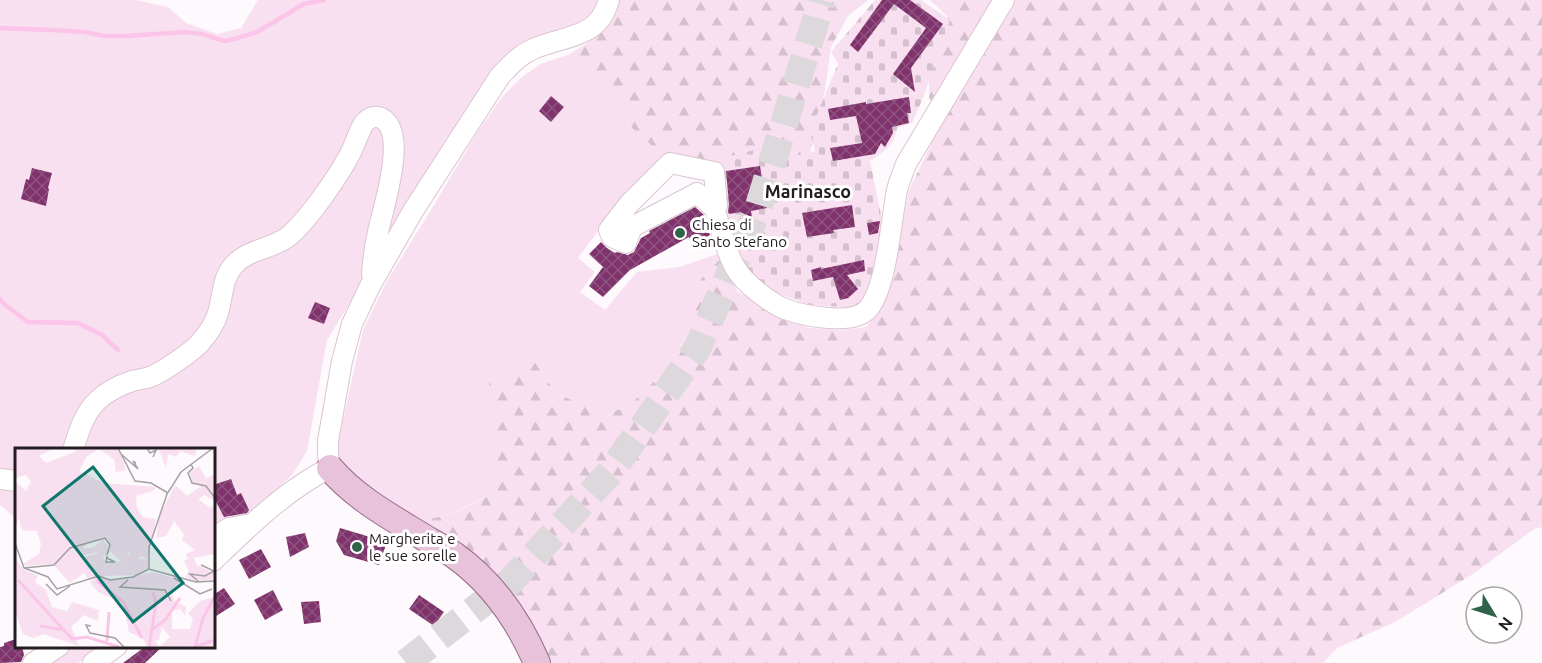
<svg xmlns="http://www.w3.org/2000/svg" width="1542" height="663" font-family="Ubuntu,sans-serif">
<style>
.grass{fill:#f9e0f0}
.forest{fill:url(#forest-firs)}
.cemetery{fill:url(#cemetery-stones)}
.lines{fill:none;stroke-linecap:round;stroke-linejoin:round}
.stream{stroke:#fbc5e9;stroke-width:4.5}
.building{fill:url(#building-cross-hatch)}
.highway-tunnel{stroke:#dcd8db;stroke-width:28;stroke-dasharray:28 14;stroke-linecap:butt}
.minor-casing{stroke:#dbc4d2;stroke-width:22}
.major-casing{stroke:#986d8a;stroke-width:28}
.minor{stroke:#fff;stroke-width:20}
.major{stroke:#e7c2da;stroke-width:26}
.poi-dot{fill:#30644a;stroke:#fff;stroke-width:2}
.labels{text-anchor:middle;dominant-baseline:central;stroke-width:6;stroke-linejoin:round;paint-order:stroke}
.poi-label{font-size:15px;fill:#241c21;stroke:#fff;text-anchor:start}
.quarter-label{font-size:18px;font-weight:bold;fill:#241c21;stroke:#fff}
.inset-river{fill:none;stroke:#fbc5e9;stroke-width:3}
.inset-road{fill:none;stroke:#a6a1a4;stroke-width:1.5}
.view{fill:#0f766e;fill-opacity:0.15;stroke:#0f766e;stroke-width:3}
.inset-edge{fill:none;stroke:#241c21;stroke-width:3}
</style>
<defs>
<pattern id="forest-firs" width="22" height="20" patternUnits="userSpaceOnUse" patternTransform="scale(1.5)"><rect width="22" height="20" fill="#f9e0f0"/><path d="M5 1l3.5 6h-7zM16 11l3.5 6h-7z" fill="#d5c0ce"/></pattern>
<pattern id="cemetery-stones" width="16" height="16" patternUnits="userSpaceOnUse" patternTransform="scale(1.5)"><rect width="16" height="16" fill="#f9e0f0"/><path d="M2 7V4a2 2 0 0 1 4 0v3zM10 15v-3a2 2 0 0 1 4 0v3z" fill="#d5c0ce"/></pattern>
<pattern id="building-cross-hatch" width="8" height="8" patternUnits="userSpaceOnUse" patternTransform="scale(1.5)"><rect width="8" height="8" fill="#7f326b"/><path d="M0 0l8 8M0 8l8-8" fill="none" stroke="#8e547f"/></pattern>
</defs>
<rect width="100%" height="100%" fill="#fdf9fc"/>
<path class="grass" d="M0,0H136L168,7L186,23L217,34L241,28L258,0H597L594,10L582,20L569,28L543,35L506,55L492,79L446,139L382,252L327,340L307,451L293,474L213,549V450H16V531L13,516L0,505Z
M568,55L595,75L615,99L631,127L667,159L654,164L644,177L626,194L578,258L595,272L580,292L605,310L637,272L679,267L717,254L720,259L692,290L696,316L672,364L636,399L606,416L556,393L531,358L495,492C468,506 449,516 419,521L334,460L363,330L387,281L434,205L478,131L503,96L523,76L541,64Z
M34,647H99L78,663H42Z"/>
<path class="forest" d="M620,0H868L848,16L831,47L825,90L810,153L790,164L721,167L667,159L631,127L615,99L595,75L568,55C592,40 614,31 620,0Z
M930,0H1542V527L1534,529L1473,574L1395,622L1337,648L1323,663H547L419,521C449,516 468,507 495,492L489,381L531,357L556,393L607,416L636,399L672,364L696,316L691,290L720,259L738,292L782,317L809,328L842,330L866,327L880,311L890,286L909,190L935,136L946,117L929,98V71L948,17Z"/>
<path class="cemetery" d="M875,0H921L950,20L923,98L912,123L897,128C896,144 882,153 870,161L889,253L876,284L857,308L810,305L762,288L732,269L718,165V159L763,148L770,162L815,151L810,131L838,64L831,52Z"/>
<g class="lines">
<path class="stream" d="M0,28L52,30L85,32L104,36H127L185,32L202,34L224,41L234,39L257,32L304,4L324,0
M0,299L5,305L28,322L78,323L102,335L118,350"/>
</g>
<path class="building" d="M882,0H910L943,24L911,68L915,92L893,74L926,28L894,4L858,52L850,45Z
M551,96L564,107L551,122L539,111Z
M909,97L911,113H907L909,123L892,127L893,133L885,147L881,143L875,154L833,161L830,148L862,143L856,116L830,120L828,109L866,102V104Z
M760,166L767,208L751,211L755,238L744,239L741,212L729,214L728,212L729,204L726,171Z
M32,168L52,173L48,188L49,189L46,206L21,199L26,179L29,180Z
M852,205L855,227L833,230L834,233L807,237L802,213Z
M695,207L704,215V220L710,235L693,245L689,237L630,270L603,297L589,286L603,267L589,254L601,242L607,248L615,253L617,252L628,255L634,252L641,238L650,233L649,231Z
M880,221L878,233L869,235L867,223Z
M864,260L865,271L847,275L858,289L848,298L840,300L833,277L813,281L811,270L821,267V269Z
M315,302L330,308L324,324L308,318Z
M231,479L237,495L241,493L249,510L247,513L224,517L215,500L213,493V485Z
M340,528L387,542L379,565L344,555L336,541Z
M305,533L309,547L290,557L286,537Z
M261,549L271,567L249,579L239,560Z
M224,588L235,604L213,618V595Z
M273,590L283,610L265,620L254,600Z
M419,595L444,612L434,626L409,609Z
M319,601L321,622L304,624L301,602Z
M16,639V646H22L24,655L21,662L0,663V647L4,646V643Z
M146,646H163L145,663H123Z"/>
<g class="lines">
<path class="highway-tunnel" d="M406,663L511,581L613,469L697,349L758,209L822,0"/>
<g class="minor-casing">
<path id="minor" d="M670,163L714,172L717,205L713,207L697,193L632,227L626,243L612,237L609,230L629,204Z
M716,214C721,230 727,255 736,269C745,284 769,302 785,309C804,316 854,326 868,309C887,287 891,220 897,190C899,182 903,173 906,164L1004,0
M73,450C78,434 84,413 97,401C106,392 120,385 132,381C138,379 145,379 150,377C163,372 190,353 199,344C207,335 215,324 218,313C223,296 222,279 233,266C248,248 272,250 289,236C308,220 337,178 349,156C355,145 358,133 364,123C369,118 374,115 381,118C410,132 381,213 377,237C374,250 373,262 372,274
M0,479L16,481
M213,538L229,528L251,524
M213,561C246,529 288,488 330,468L328,455V441L342,361L352,324L370,286L413,211L500,76C510,66 519,55 533,49C564,35 598,40 609,0
M33,663L59,646
M93,663L117,646"/>
</g>
<g class="major-casing">
<path id="major" d="M330,468C356,499 396,520 430,541C438,546 446,549 454,555C492,582 519,621 537,663"/>
</g>
<use href="#minor" class="minor"/>
<use href="#major" class="major"/>
</g>
<g class="poi-dot">
<circle cx="680" cy="233" r="6"/>
<circle cx="357" cy="547" r="6"/>
</g>
<g class="labels">
<g class="poi-label">
<text x="692" y="224">Chiesa di<tspan x="692" dy="17">Santo Stefano</tspan></text>
<text x="369" y="538">Margherita e<tspan x="369" dy="17">le sue sorelle</tspan></text>
</g>
<g class="quarter-label">
<text x="808" y="191">Marinasco</text>
</g>
</g>
<g transform="translate(15 448)">
<rect width="200" height="200" fill="#fdf9fc"/>
<path d="M111,103L115,109L133,112V122L122,127L89,128L91,114L106,113L96,104ZM178,108L182,117L199,125L197,132L182,133L170,129L174,123L169,113ZM137,124L172,133L166,132L156,142L159,152L171,159L170,167L165,161L157,163V181H175L178,171L173,165L185,153L200,149L199,198L145,199L155,189L147,179L144,192L140,193L144,199H132L128,191L114,184L108,155L83,144L75,134L82,129L103,132Z" fill="#f9e0f0"/>
<path d="M0,0H40L24,8L31,15L62,3L54,0H103L111,22L101,24L99,11L84,1L71,9L64,23L89,35L141,39L138,43L121,48L122,60L128,69L141,71L133,112L126,108L118,115L114,113V104H96L92,90L72,96L64,105L70,109L84,105L91,114L89,128L74,132L69,125L55,135L38,116L10,118L8,116L24,106L26,96L22,83L7,82L4,70L0,80V33L11,43L16,34L11,27L0,30ZM143,0H181L182,2L180,8L165,3L161,9L153,6L151,20ZM184,18L191,30L199,27V53L190,47L183,51L195,60L199,57V106L173,111L171,106L180,102L167,92L169,86L159,73L151,88L141,90L144,69L160,37L172,48L186,38L178,35L174,25ZM0,110L8,121L23,128L20,134L31,142L37,159L52,163L57,154L84,162L83,173L69,167L56,179L64,198L28,186L19,190L8,186L0,164Z" fill="#f9e0f0"/>
<path d="M88,91L96,103L88,110L82,104L65,108L64,101L79,99Z" fill="#f9e0f0"/>
<path class="inset-river" d="M3,132L57,191L72,189L104,199M81,132L108,154L127,190M25,178L49,182M138,181L150,172L165,150M92,193L94,164M182,198L200,192M134,199L141,155L138,144M180,199L188,170L200,148"/>
<path class="inset-road" d="M103,0L120,33L136,35L153,45M132,0L135,5L141,2L138,9M106,6L123,21L118,13L121,15M176,16L178,20L173,25L177,35L191,38L200,50M0,95L9,120L33,129L42,141L84,128L95,132L118,129L134,121L181,134L200,133M92,108V110L100,114H91ZM9,120L39,117L55,100L90,90L95,97L92,107M134,121V99L152,46L166,24L198,0M159,130L185,146L197,141M113,132L105,139L150,142L156,153M184,134L175,126L190,128L199,123L186,117M31,136L42,147L55,138M76,178L71,177L75,185L100,190L109,199"/>
<path class="view" d="M78,19L168,135L118,174L28,58Z"/>
<rect width="200" height="200" class="inset-edge"/>
</g>
<g transform="translate(1494 615) rotate(128)"><circle r="28" fill="#ffffff" stroke="#a7a4a6" stroke-width="1.5"/>
<path d="M0-4.5L10 22L0 15L-10 22Z" fill="#30644a"/>
<text y="-9" font-size="16" font-weight="bold" text-anchor="middle" fill="#241c21">N</text>
</g>
</svg>
